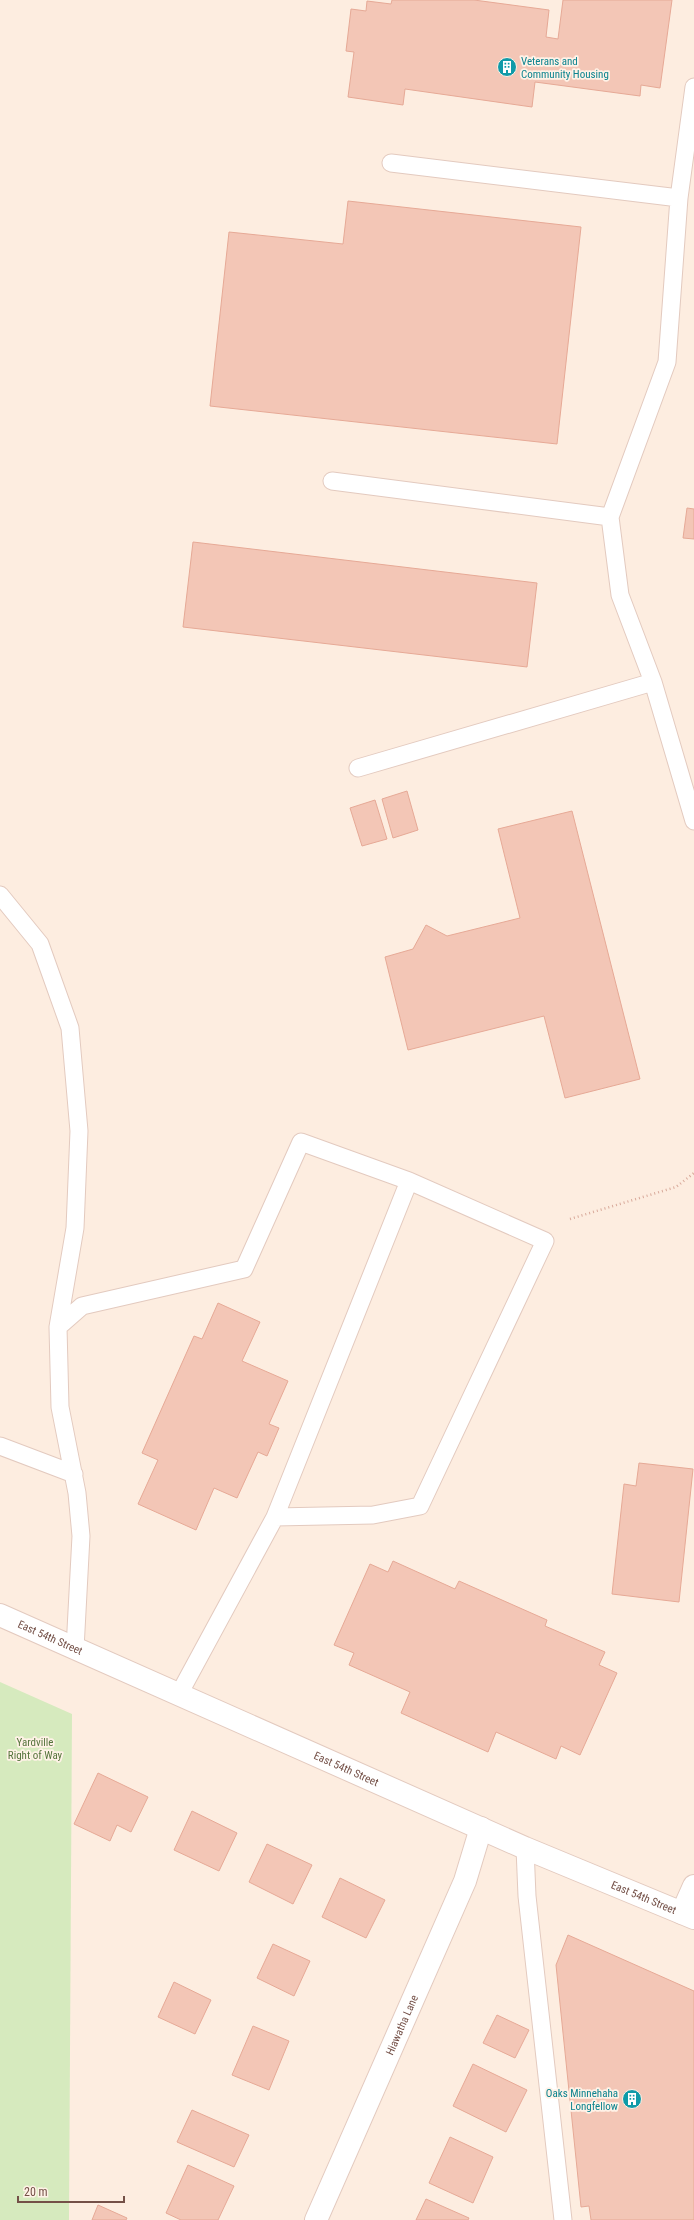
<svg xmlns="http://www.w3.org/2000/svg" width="694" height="2220" font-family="'Roboto Condensed',sans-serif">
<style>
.green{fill:#d6eabe}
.building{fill:#f3c6b6;stroke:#e6a996}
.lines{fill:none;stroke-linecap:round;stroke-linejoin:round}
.service-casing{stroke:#e3cabf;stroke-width:19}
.minor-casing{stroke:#e3cabf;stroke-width:24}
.tertiary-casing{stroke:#e3cabf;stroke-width:24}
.path{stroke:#d8a99a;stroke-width:2.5;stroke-dasharray:1 3;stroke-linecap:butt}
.service{stroke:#fff;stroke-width:17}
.minor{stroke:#fff;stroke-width:22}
.tertiary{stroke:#fff;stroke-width:22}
.labels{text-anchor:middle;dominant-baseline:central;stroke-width:3.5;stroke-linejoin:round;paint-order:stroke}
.culture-label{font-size:11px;fill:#0d838f;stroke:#fff2e7;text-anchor:start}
.street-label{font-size:11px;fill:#745047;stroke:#fff2e7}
.park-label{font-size:11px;fill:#55743c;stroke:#fff2e7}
</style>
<rect width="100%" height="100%" fill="#fdede0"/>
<path class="green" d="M0,1682L72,1714L69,2220H0Z"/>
<path class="building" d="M392,0H474L549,10L546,37L558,39L563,0H672L660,88L641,85L640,96L535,82L532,107L405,89L403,105L348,97L354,52L346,51L351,9L366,11L367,1L391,4Z
M348,201L581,227L557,444L210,406L229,232L343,244Z
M687,508L694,509V539L683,538Z
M193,542L537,583L527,667L183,627Z
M407,791L418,830L393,838L382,799Z
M375,800L387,839L362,846L350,808Z
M572,811L640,1079L565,1098L544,1016L408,1050L385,957L413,949L426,925L447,936L520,918L498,829Z
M218,1303L260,1322L242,1361L288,1381L269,1424L279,1428L267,1456L258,1452L237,1498L214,1488L196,1530L138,1504L158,1460L142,1453L194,1336L202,1339Z
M639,1463L693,1469L679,1602L612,1594L624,1484L636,1486Z
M393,1561L455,1589L459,1581L547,1620L545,1626L605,1652L599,1665L617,1673L580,1755L561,1746L556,1759L496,1732L488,1752L401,1713L410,1692L349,1665L354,1653L334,1645L370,1564L388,1572Z
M98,1773L148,1797L131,1832L117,1825L110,1841L74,1824Z
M192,1811L237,1833L219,1871L174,1850Z
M267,1844L312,1865L293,1904L249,1882Z
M340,1878L385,1900L366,1938L322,1917Z
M568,1935L694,1991V2220H591L589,2206L581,2207L556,1965Z
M273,1944L310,1961L294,1996L257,1978Z
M174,1982L211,2000L195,2034L158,2017Z
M497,2015L529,2030L515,2058L483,2043Z
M253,2026L289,2041L269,2090L232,2075Z
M473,2064L527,2090L506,2132L453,2106Z
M192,2110L249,2135L234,2167L177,2142Z
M450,2137L493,2157L473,2203L429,2183Z
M188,2165L234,2186L218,2220H181L166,2213Z
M426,2199L469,2218L468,2220H416Z
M98,2205L127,2218L126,2220H92Z"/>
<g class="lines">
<g class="service-casing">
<path id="service" d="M694,87L679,198L667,362L610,517L620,595L653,682L694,821
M391,163L679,198
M332,481L610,517
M358,768L653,682
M0,895L40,944L70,1028L79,1131L75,1228L58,1327
M0,1446L74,1474
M75,1649L81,1536L77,1493L60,1407L58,1327L82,1306L244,1269L301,1142L409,1181
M178,1696L275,1517L409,1181L545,1241L420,1506L373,1515L275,1517
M525,1848L527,1896L563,2220"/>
</g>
<g class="minor-casing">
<g id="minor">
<path id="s1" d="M316,2220L465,1881L481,1828"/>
</g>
</g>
<g class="tertiary-casing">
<g id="tertiary">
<path id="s2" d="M0,1615L525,1848L694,1918"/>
<path d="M682,1913L694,1886"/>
</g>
</g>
<path class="path" d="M570,1219L676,1187L694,1173"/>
<use href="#service" class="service"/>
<use href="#minor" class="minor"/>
<use href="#tertiary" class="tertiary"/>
</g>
<defs>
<g id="building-disc" transform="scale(1)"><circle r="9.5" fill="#0f9aa8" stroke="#fff2e7"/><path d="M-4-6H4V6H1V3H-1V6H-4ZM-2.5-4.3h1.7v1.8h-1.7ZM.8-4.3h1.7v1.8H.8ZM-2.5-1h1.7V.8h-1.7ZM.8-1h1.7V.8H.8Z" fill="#fff"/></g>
</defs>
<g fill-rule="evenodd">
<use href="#building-disc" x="507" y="67"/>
<use href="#building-disc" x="632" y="2099"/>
</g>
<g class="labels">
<g class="culture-label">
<text x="521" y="61">Veterans and<tspan x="521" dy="13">Community Housing</tspan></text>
<text x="618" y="2093" text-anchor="end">Oaks Minnehaha<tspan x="618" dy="13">Longfellow</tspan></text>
</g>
<g class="street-label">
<text stroke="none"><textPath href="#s2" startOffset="55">East 54th Street</textPath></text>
<text stroke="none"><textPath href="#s2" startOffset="379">East 54th Street</textPath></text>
<text stroke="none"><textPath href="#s2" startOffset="703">East 54th Street</textPath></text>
<text stroke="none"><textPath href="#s1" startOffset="213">Hiawatha Lane</textPath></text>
</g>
<g class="park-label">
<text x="35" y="1742">Yardville<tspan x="35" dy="13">Right of Way</tspan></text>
</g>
</g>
<path d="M18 2196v6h106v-6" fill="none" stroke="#745047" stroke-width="2"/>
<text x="24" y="2196" font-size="12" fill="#745047" stroke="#fff2e7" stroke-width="3" paint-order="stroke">20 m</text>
</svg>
